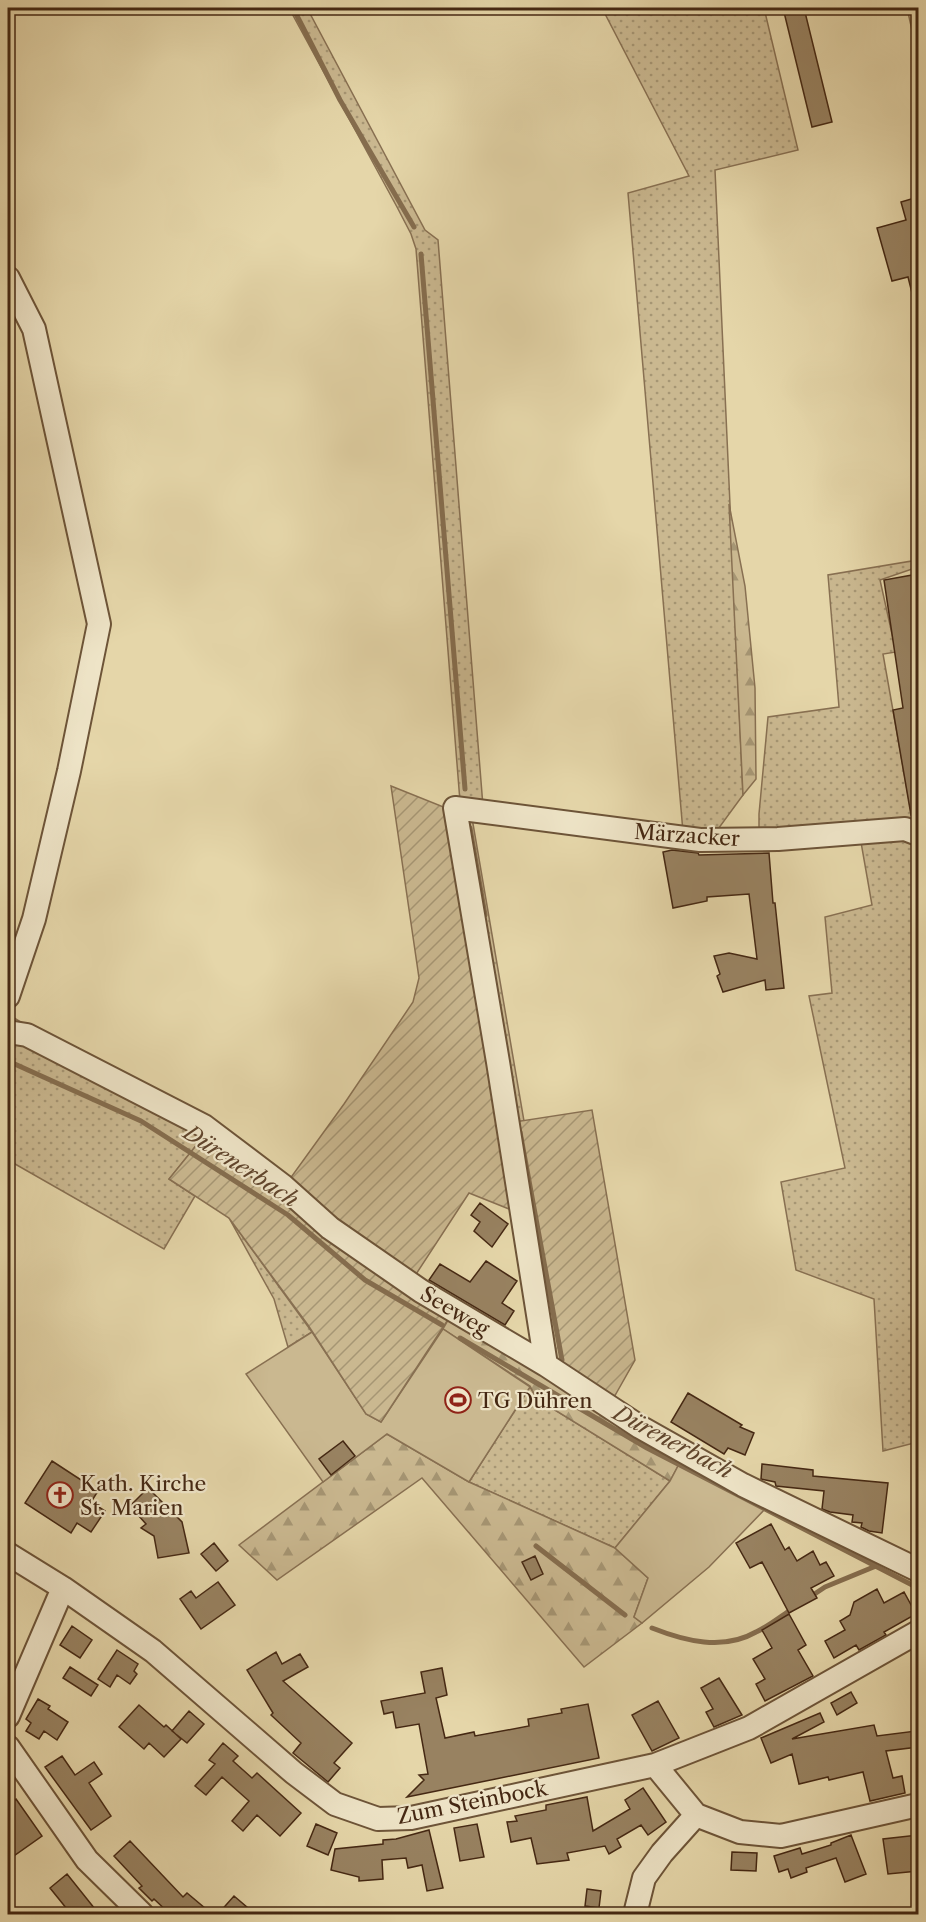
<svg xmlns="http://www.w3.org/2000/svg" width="926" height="1922" font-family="'Libre Caslon Text',serif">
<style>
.grass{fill:url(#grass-dots);stroke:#887052;stroke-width:1.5}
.forest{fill:url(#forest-firs);stroke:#887052;stroke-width:1.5}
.park{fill:#cab890;stroke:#887052;stroke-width:1.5}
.garden{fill:url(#garden-furrows);stroke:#887052;stroke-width:1.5}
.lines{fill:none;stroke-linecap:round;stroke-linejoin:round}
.stream{stroke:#856d4e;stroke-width:5}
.building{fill:#988261;stroke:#452813;stroke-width:1.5}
.minor-casing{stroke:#6d5438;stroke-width:26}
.minor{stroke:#eee4c7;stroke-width:22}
.labels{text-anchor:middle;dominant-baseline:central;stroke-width:4.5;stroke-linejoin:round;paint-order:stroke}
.street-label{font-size:21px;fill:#452813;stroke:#eee4c7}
.poi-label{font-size:21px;fill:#452813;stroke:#eee4c7;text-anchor:start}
.water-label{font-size:22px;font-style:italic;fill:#60452c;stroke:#eee4c7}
</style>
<defs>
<pattern id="grass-dots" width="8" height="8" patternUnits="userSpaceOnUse" patternTransform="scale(1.5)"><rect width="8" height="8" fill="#cab890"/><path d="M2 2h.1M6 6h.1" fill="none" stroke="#a69674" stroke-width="1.8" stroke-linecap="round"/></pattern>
<pattern id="forest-firs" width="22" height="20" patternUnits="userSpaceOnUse" patternTransform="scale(1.5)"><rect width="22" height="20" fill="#cab890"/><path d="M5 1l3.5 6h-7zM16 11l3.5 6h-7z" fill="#a69674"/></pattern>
<pattern id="garden-furrows" width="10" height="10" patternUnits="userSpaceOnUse" patternTransform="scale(1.5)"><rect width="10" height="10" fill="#cab890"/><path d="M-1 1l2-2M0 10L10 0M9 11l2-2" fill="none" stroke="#a69674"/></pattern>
</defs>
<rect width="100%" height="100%" fill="#e5d6a9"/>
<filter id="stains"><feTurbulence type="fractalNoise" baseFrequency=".00333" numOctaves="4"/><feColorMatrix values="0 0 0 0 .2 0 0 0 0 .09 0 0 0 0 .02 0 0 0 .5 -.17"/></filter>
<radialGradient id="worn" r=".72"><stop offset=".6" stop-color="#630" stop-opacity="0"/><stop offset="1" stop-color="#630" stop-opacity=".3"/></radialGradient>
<path class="grass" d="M289,8H307L425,230L438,240L484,819L472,818L524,1121L515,1122L461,814L416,249L411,234L397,207Z
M602,8H764L798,150L715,170L743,795L713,836L683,832L628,193L689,176Z
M907,8H918V59V57Z
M918,560V567L880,580L896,652L883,654L914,829L918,831V1442L883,1451L874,1299L796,1270L781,1182L845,1168L809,996L832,993L825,917L872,905L858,825L759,833V814L768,717L839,707L828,575Z
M8,1014L203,1137L169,1179L195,1196L164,1249L8,1160Z
M229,1218L312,1332L288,1347L274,1299Z
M530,1387L537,1399L670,1481L615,1548L469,1482Z"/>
<path class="forest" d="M729,504L745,586L755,688L756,779L743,795Z
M451,1315L687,1449L670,1481L537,1399L530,1386L443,1329Z
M387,1434L469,1482L615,1548L648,1578L634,1617L642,1623L584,1667L422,1478L277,1580L239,1545Z"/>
<path class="park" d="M443,1329L530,1387L469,1482L387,1434L323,1482L246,1374L312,1332L366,1414L381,1422Z
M687,1449L770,1504L709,1567L642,1623L634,1617L648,1578L615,1548L670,1481Z"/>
<path class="garden" d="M391,786L461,814L515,1122L592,1110L635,1360L613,1399L548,1360L529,1217L469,1193L407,1288L451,1315L381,1422L366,1414L308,1325L229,1218L169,1179L203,1137L279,1194L344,1104L413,1002L419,978Z"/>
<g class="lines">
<path class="stream" d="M293,8L340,100L414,227
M421,254L465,789
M470,828L485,915
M8,1061L141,1121L288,1215L365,1280L442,1325
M520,1132L562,1360
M460,1338L647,1448L918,1588
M536,1546L625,1615
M810,1597L825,1587L876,1566
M652,1628C685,1641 723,1651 756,1632C769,1626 780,1617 792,1609"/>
</g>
<path class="building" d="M783,8H804L832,122L812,127Z
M918,197V301H914L908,277L892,281L877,228L906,220L901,202Z
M918,574V815H911L893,710L903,708L884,580Z
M672,850L698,853L699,855L769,853L773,903H775L784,988L766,990L765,980L723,992L717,976L720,974L714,956L729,953L757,959L749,894L707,897V901L673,908L663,852Z
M480,1203L508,1224L492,1247L474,1231L480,1222L471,1215Z
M486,1261L517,1281L502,1303L514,1311L505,1325L429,1280L440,1264L470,1282Z
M688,1393L742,1425L740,1427L754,1433L745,1455L728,1448L724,1454L671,1422Z
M343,1441L355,1456L331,1475L319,1459Z
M52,1461L98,1491L91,1502L105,1511L91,1532L77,1523L71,1533L25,1503Z
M762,1464L813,1470V1476L888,1483L882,1533L869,1531L861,1527L862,1523L852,1522L853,1515L830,1512L822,1509L824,1491L776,1486L775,1482L761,1479Z
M148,1488L182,1522L189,1553L158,1558L154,1536L141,1528L146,1524L130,1506Z
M771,1524L785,1550L789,1547L797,1561L813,1551L820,1565L826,1562L834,1576L811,1588L817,1598L789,1613L762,1562L750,1568L736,1543Z
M214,1543L228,1561L216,1571L201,1554Z
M535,1556L543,1574L531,1580L522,1562Z
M218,1582L235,1605L201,1629L180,1599L191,1591L196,1598Z
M877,1589L884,1603L904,1592L916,1614L884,1632L886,1635L859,1650L856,1645L834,1658L825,1641L845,1630L840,1621L850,1615L854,1602Z
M789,1614L806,1645L798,1650L813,1676L765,1701L756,1684L765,1679L753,1659L772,1648L762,1630Z
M72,1626L92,1640L80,1658L60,1645Z
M117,1650L138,1664L134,1671L137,1674L130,1684L117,1675L110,1687L98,1679Z
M276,1652L282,1664L300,1654L308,1667L283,1681L352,1743L334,1763L340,1768L328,1782L293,1753L301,1743L271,1715L273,1713L247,1670Z
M70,1667L98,1685L91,1696L63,1678Z
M442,1668L447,1695L436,1698L445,1738L474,1732L475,1736L529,1726L528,1719L562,1713L561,1709L588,1704L599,1758L407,1797L424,1780L419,1775L428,1774L419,1724L396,1728L393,1712L384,1714L381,1701L425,1693L421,1672Z
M719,1678L742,1715L714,1727L706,1712L713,1709L701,1688Z
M851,1692L857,1703L837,1715L831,1703Z
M38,1699L50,1706L48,1709L68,1722L57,1740L44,1731L39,1739L26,1731L31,1723L26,1719Z
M658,1701L679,1738L652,1751L632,1715Z
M139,1705L164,1727L166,1725L181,1739L164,1757L149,1743L144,1749L119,1727Z
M189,1711L204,1724L187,1743L172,1731Z
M820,1713L824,1722L792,1739L874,1725L877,1736L916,1731L918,1747L886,1751L893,1778L902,1776L905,1793L870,1801L863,1772L829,1780L828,1777L799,1784L792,1754L771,1763L761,1738Z
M223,1743L238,1756L233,1761L252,1778L257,1773L301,1813L280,1836L257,1815L243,1831L232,1821L249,1801L222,1777L206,1795L195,1786L215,1764L209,1760Z
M62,1756L75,1775L94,1762L102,1774L89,1783L111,1816L91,1830L45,1767Z
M643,1788L666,1822L648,1835L641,1825L617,1839L621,1847L609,1854L605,1846L567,1853L569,1860L537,1864L531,1838L511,1842L507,1822L517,1821L515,1816L546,1810V1805L587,1797L593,1831L630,1809L625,1800Z
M16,1799L42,1836L8,1860V1805Z
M316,1824L337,1833L328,1855L307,1846Z
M477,1824L484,1857L460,1861L454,1828Z
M429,1830L443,1888L427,1891L422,1865L408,1868L406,1858L382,1860L383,1879L359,1881V1877L331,1870L335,1849L383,1844V1840L396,1839Z
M851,1835L866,1874L845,1882L836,1858L806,1868L807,1872L791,1878L788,1869L779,1872L774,1856L800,1848L802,1854L831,1845V1843Z
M918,1835V1871L888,1874L883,1839Z
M130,1841L183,1897L187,1893L212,1914H170L154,1899L152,1901L139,1888L142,1886L114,1856Z
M732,1852L757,1853L756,1871L731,1870Z
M67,1874L99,1914H71L50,1888Z
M587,1889L601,1891L599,1908L585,1906Z
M234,1896L255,1914H218Z"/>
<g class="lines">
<g class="minor-casing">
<path id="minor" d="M8,278L34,329L99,624L69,771L34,919L8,996
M8,1032L27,1035L204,1126L282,1185L330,1228L421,1291L546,1365L640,1427L743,1485L918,1570
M546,1365L498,1062L455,808L700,840L778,839L905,829L918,834
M8,1554L63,1588L153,1651L294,1773L335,1804L378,1819L411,1818L655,1765L749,1728L918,1632
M8,1716L63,1588
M8,1747L87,1860L142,1914
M655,1765L696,1815L740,1832L781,1836L918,1805
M635,1914L644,1878L662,1853L696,1815"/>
</g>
<use href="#minor" class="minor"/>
</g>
<defs>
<g id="stadium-ring" transform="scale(1.35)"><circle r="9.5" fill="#eee4c7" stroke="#8f2418" stroke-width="1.5"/><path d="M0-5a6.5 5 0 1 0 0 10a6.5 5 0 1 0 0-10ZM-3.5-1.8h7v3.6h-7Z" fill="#8f2418"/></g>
<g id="church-ring" transform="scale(1.35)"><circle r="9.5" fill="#eee4c7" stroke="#8f2418" stroke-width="1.5"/><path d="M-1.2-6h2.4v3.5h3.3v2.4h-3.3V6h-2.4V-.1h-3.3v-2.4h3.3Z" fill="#8f2418"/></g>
</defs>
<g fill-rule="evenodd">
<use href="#stadium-ring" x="458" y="1400"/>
<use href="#church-ring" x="60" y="1495"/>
</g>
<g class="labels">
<g class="street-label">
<text transform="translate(687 835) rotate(4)">Märzacker</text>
<text transform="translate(455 1311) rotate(31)">Seeweg</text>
<text transform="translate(472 1802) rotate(-11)">Zum Steinbock</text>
</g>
<g class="poi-label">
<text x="478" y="1400">TG Dühren</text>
<text x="80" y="1483">Kath. Kirche<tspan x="80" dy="24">St. Marien</tspan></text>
</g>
<g class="water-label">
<text transform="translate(241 1166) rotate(33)">Dürenerbach</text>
<text transform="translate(673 1442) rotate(28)">Dürenerbach</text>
</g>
</g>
<rect width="926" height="1922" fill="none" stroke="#e5d6a9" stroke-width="30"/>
<rect x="9" y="9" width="908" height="1904" fill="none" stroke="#452813" stroke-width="3"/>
<rect x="15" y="15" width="896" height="1892" fill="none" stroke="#452813" stroke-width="1.5"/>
<rect width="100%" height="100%" filter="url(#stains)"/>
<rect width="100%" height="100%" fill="url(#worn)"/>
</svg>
